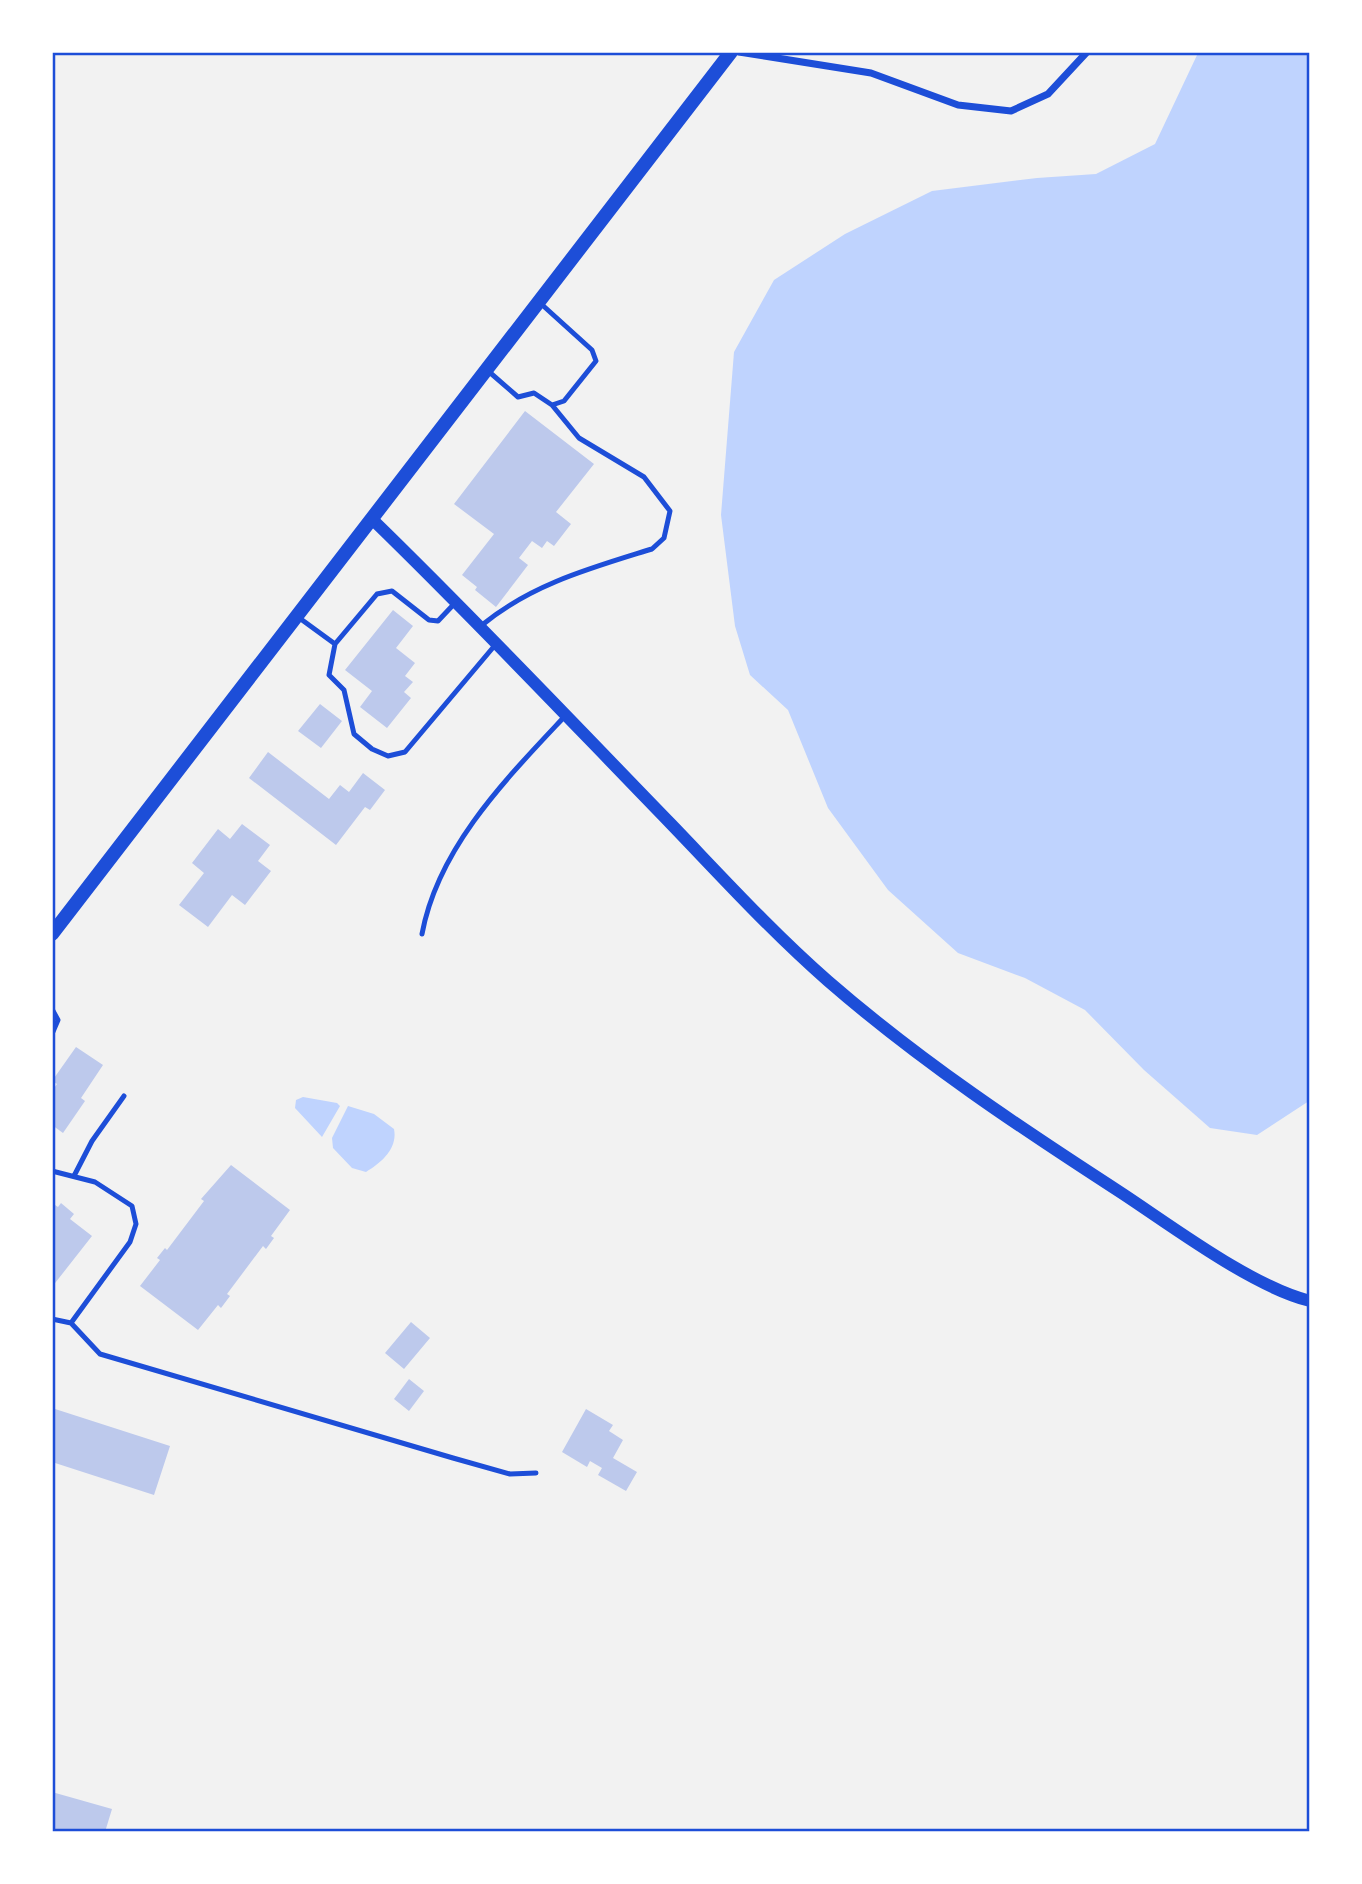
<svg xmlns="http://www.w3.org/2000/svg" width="1362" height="1884" font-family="'DejaVu Sans',sans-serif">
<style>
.water{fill:#bfd3fe}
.building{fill:#bdc9ec}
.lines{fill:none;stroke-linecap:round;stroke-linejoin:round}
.service{stroke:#1d4ed8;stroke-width:5}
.minor{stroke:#1d4ed8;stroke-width:7}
.tertiary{stroke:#1d4ed8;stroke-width:12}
.secondary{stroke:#1d4ed8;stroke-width:14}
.neatline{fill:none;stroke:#1d4ed8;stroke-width:2.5}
</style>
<rect width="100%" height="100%" fill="#f2f2f2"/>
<path class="water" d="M1198,53H1309V1101L1257,1135L1210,1128L1144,1070L1085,1010L1025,978L958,953L888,890L828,808L788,710L750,675L735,626L721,515L734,352L774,280L845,234L932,191L1037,178L1096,174L1155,144Z
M303,1097L337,1103L340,1106L322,1137L295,1108L296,1100Z
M348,1106L374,1114L394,1129C398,1149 381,1163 366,1172L352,1168L333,1148L332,1138Z"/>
<path class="building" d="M525,411L594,464L556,512L571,524L554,546L547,541L542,548L532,541L519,558L528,565L496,607L475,590L477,587L462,575L494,534L454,504Z
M393,610L413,626L396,648L415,663L405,676L413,682L404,692L411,698L387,728L360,707L372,691L345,670Z
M320,704L342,721L321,748L298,731Z
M268,752L329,799L340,785L349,792L363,773L385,790L370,810L365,807L336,845L249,778Z
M242,824L270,845L258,861L271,871L245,905L232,895L208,927L179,905L204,873L192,863L218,829L230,839Z
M76,1047L103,1065L81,1098L85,1101L63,1133L52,1125V1091L57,1084L52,1081Z
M231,1165L290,1210L271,1236L274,1238L266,1249L263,1246L227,1294L230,1296L221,1308L218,1305L198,1330L140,1286L160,1260L157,1258L165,1248L167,1250L204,1201L201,1199Z
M52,1203L58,1207L61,1203L74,1214L70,1219L92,1236L52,1287Z
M411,1322L430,1338L404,1369L385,1353Z
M409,1379L424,1391L409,1411L394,1399Z
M52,1408L170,1446L154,1495L52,1462Z
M586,1409L613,1425L609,1431L623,1440L613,1458L637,1472L626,1491L598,1475L602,1468L590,1461L587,1467L562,1452Z
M52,1792L112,1809L105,1832H52Z"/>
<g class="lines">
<path class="service" d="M487,370L518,397L534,393L552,405L564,401L596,361L592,350L539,302
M298,617L335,644L329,675L344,690L354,734L372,749L388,756L405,752L496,644
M482,625C532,584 591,568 652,549L664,538L670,511L644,477L579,438L552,405
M335,644L377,594L392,591L429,620L438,621L455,603
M422,934C438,847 507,778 566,715
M52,1009L58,1020L52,1034
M52,1171L95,1182L132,1206L136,1224L130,1242L71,1323
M74,1176L92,1141L124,1096
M52,1319L71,1323L100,1354L453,1458L510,1474L536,1473"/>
<path class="minor" d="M739,52L871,73L958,105L1011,111L1048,94L1087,52"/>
<path class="tertiary" d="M373,520C475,619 572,722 671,824C722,877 772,932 828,981C920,1061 1021,1128 1123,1194C1173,1227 1253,1287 1310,1301"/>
<path class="secondary" d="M52,934L731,52"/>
</g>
<rect width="1362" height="1884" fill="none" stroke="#ffffff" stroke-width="108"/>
<rect x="54" y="54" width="1254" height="1776" class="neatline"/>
</svg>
